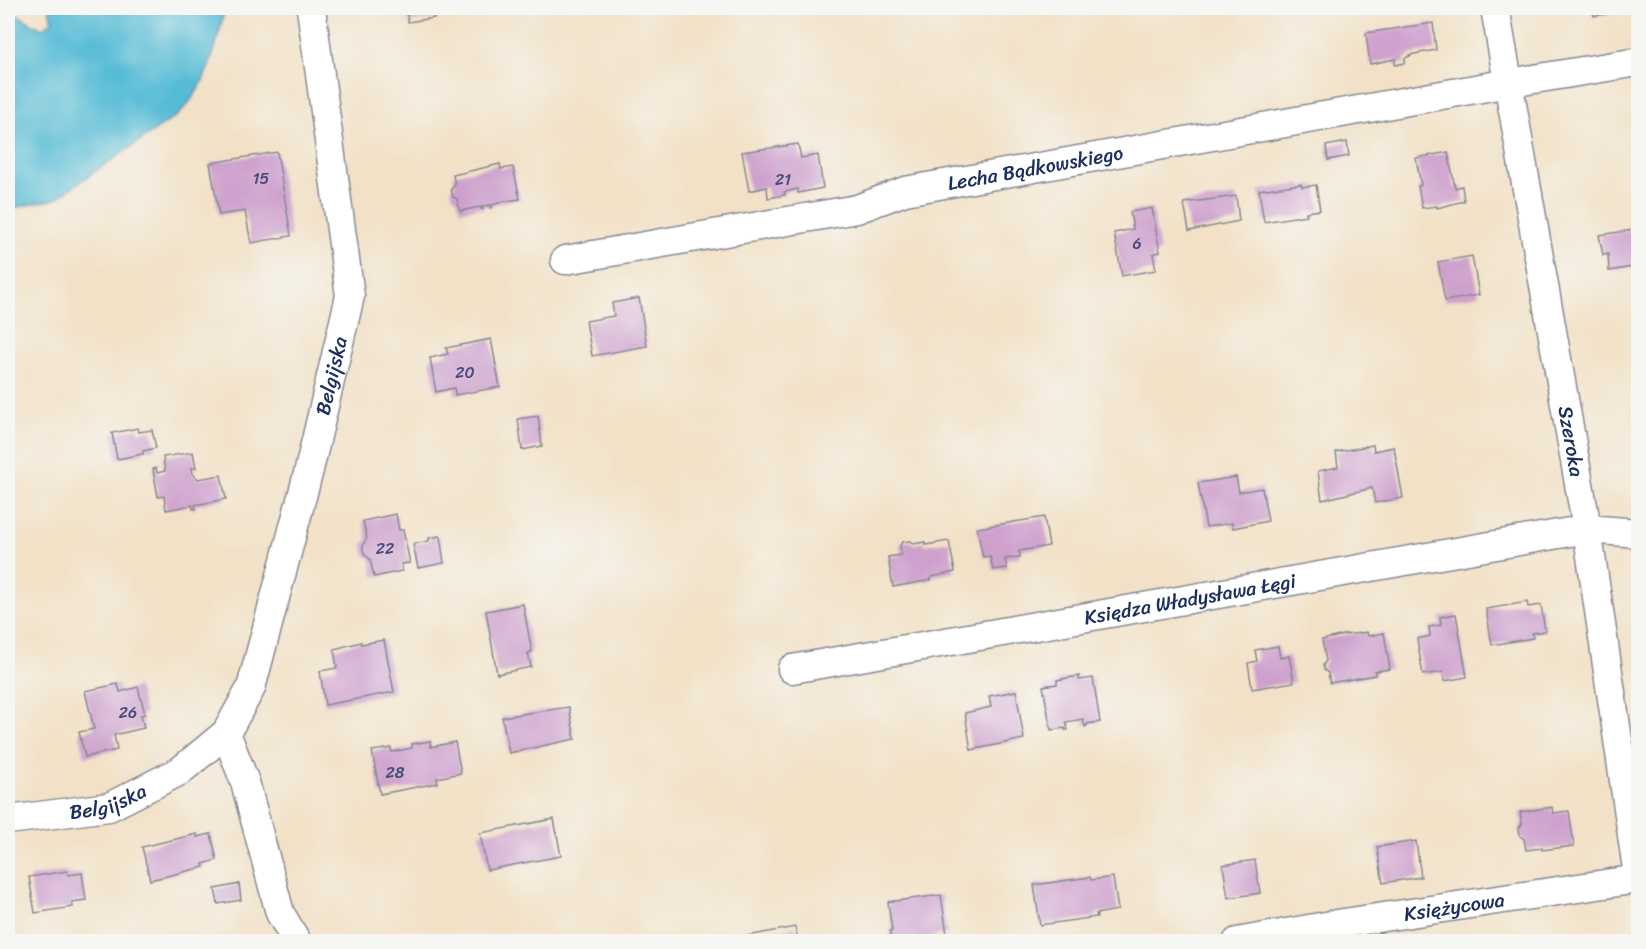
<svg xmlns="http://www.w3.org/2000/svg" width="1646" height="949" font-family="Sriracha,sans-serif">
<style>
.water{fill:#57bcd6;stroke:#39769a;stroke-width:1.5}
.building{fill:#cea1cd}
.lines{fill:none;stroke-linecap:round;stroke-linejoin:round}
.minor-casing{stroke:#868892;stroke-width:31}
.minor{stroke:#fff;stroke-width:28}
.labels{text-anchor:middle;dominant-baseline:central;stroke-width:4.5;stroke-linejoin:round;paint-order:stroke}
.number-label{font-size:16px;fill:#484c7a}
.street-label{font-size:20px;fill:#1b2f5e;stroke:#f6f6f2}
</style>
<rect width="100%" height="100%" fill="#f6f6f2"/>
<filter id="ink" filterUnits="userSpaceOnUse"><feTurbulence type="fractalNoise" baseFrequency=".0167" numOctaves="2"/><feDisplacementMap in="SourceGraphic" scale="12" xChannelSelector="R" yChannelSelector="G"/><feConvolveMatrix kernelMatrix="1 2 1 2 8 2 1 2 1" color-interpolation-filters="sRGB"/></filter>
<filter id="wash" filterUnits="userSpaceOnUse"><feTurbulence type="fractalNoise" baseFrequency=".008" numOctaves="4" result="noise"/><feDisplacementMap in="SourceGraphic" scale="24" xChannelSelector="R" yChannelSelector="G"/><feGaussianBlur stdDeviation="1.35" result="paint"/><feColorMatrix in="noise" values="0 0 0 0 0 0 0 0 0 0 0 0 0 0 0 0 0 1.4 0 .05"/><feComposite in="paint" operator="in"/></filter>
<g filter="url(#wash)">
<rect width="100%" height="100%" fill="#f2e1c6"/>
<path class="water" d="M49,8H225C216,46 208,87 178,115L55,199L8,209V56C12,46 7,23 8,10L42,29L52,21Z"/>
<g id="blocks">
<path class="building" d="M406,8H433L434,18L408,22Z
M1592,8H1634V9L1594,16Z
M1433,23L1436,50L1409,55L1410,56L1405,58V63L1395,65V59L1370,64L1366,33Z
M1347,142L1349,156L1328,160L1326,146Z
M798,144L801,158L818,155L823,188L798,193V189L784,192L785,195L768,198L767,187L749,191L742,152Z
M277,152L291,236L251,243L245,211L219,215L210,163Z
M1448,152L1455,188L1462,186L1464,201L1437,208V206L1422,208L1418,186L1421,185L1416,158Z
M500,164L501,169L513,167L520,199L506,201L492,205V207L490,208V205L482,207L483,209H481L480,207L460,211L457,199L453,197L451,189L455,185L453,175Z
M1301,184L1302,187L1316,185L1320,210L1306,212L1307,215L1264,222L1259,190Z
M1236,196L1239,221L1189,231L1184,203Z
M1152,208L1160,252L1153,254L1156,270L1122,276L1114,233L1133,229L1130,212Z
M1638,229V266L1609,271L1608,254L1603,255L1599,235Z
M1472,256L1479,295L1445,301L1438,262Z
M639,298L647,346L592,356L586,321L614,316L612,303Z
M491,339L500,387L455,395L454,388L436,392L430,358L448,354L446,348Z
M538,416L542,446L522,450L518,419Z
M138,428L139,432L152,430L156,448L143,451V454L117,459L112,433Z
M1373,445L1374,451L1394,447L1403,498L1375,503L1372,488L1322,500L1318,471L1338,467L1336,452Z
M193,452L196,468H192L193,474L198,479L221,475L226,499L195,505L196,509H193L192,505L166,510L164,496L158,497L153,469L156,468L157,473L165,471L163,457Z
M1236,477L1239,492L1262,488L1268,521L1233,528L1232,523L1206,527L1198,483Z
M396,514L399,530H403L410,563L401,564L402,571L374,577L370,559L365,555L363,550V545L367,538L363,521Z
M1044,517L1049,546L1019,551L1020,557L1005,559L1007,568L993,570L990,556L983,557L977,528Z
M440,536L444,563L418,568L413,544L429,541V538Z
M910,541L913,544L925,542V545L949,541L955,572L931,577V580L893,587L888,557L901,555L900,546L902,542Z
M1527,602L1528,607L1541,605L1545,631L1532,633L1533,638L1492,645L1486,609Z
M523,604L532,652L528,653L531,667L497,674L486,611Z
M1456,614L1467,677L1444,681L1443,672L1423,675L1417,639L1430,636L1429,627L1441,625L1440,617Z
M1367,632L1368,636L1384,633L1390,669L1375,671V675L1330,683L1328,673L1324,670L1323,665L1326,661L1322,640L1347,634V635Z
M384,640L394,692L325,705L320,671L337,668L334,649L361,642V644Z
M1278,646L1280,658L1289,656L1294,682L1252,689L1248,663L1257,661L1255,650Z
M1079,676V680L1093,678L1100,722L1087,724V726L1085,727L1083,719L1066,722L1068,730H1065V728L1051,730L1043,686L1057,684V680Z
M118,684L120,692L138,687L145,714L141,715L144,728L114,735L117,750L85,757L79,732L94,729L85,691Z
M1016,691L1024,739L971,750L965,713L991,707L989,696Z
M569,707L575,739L509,753L502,717Z
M430,741L431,747L455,742L461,773L437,778L438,783L380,794L372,751L391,748L392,752L412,748V744Z
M1552,807L1553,813L1569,811L1574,846L1542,850V848L1526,850L1524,839L1520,836L1519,828L1522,824L1520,812Z
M554,819L561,856L487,870L480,833Z
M197,834V837L211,834L217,860L203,864L204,867L150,880L142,847Z
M1416,841L1421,877L1383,883L1377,847Z
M1255,860L1260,893L1228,898L1223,865Z
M67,871L68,875L82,873L86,900L72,902L73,907L35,913L29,877Z
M1090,877L1091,880L1113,877L1118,910L1096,914L1097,917L1040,925L1034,885Z
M239,884L241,900L218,904L215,889Z
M941,895L947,934L932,936L933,942H891L890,931H892L888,902Z
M795,927L798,942H748L747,936Z"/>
</g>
</g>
<g filter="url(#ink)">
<use href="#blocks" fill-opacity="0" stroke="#868892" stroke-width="1.5"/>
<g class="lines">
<g class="minor-casing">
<g id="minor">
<path id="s1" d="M1495,8L1587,529L1638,876"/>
<path id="s2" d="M565,260L857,209L905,191L1509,83L1638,62"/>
<path id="s3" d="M792,669L1587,529L1638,533"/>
<path d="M226,733L245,782L280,913L297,942"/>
<path id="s4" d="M8,820L109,807L180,771L226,733L251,688L309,470L350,296L311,8"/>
<path id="s5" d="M1237,942L1337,924L1638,879"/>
</g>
</g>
<use href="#minor" class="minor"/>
</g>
</g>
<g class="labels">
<g class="number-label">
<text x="261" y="178">15</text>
<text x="783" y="179">21</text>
<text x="1137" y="243">6</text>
<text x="465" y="372">20</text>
<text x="385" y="548">22</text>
<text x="128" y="712">26</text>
<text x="395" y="772">28</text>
</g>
<g class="street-label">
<text stroke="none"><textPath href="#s2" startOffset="480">Lecha Bądkowskiego</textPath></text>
<text stroke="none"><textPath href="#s4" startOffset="615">Belgijska</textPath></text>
<text stroke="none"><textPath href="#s1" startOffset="440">Szeroka</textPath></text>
<text stroke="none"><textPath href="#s3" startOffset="404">Księdza Władysława Łęgi</textPath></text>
<text stroke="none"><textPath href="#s4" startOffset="102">Belgijska</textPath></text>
<text stroke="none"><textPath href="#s5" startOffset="220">Księżycowa</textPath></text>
</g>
</g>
<rect width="1646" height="949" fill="none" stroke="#f6f6f2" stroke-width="30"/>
</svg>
